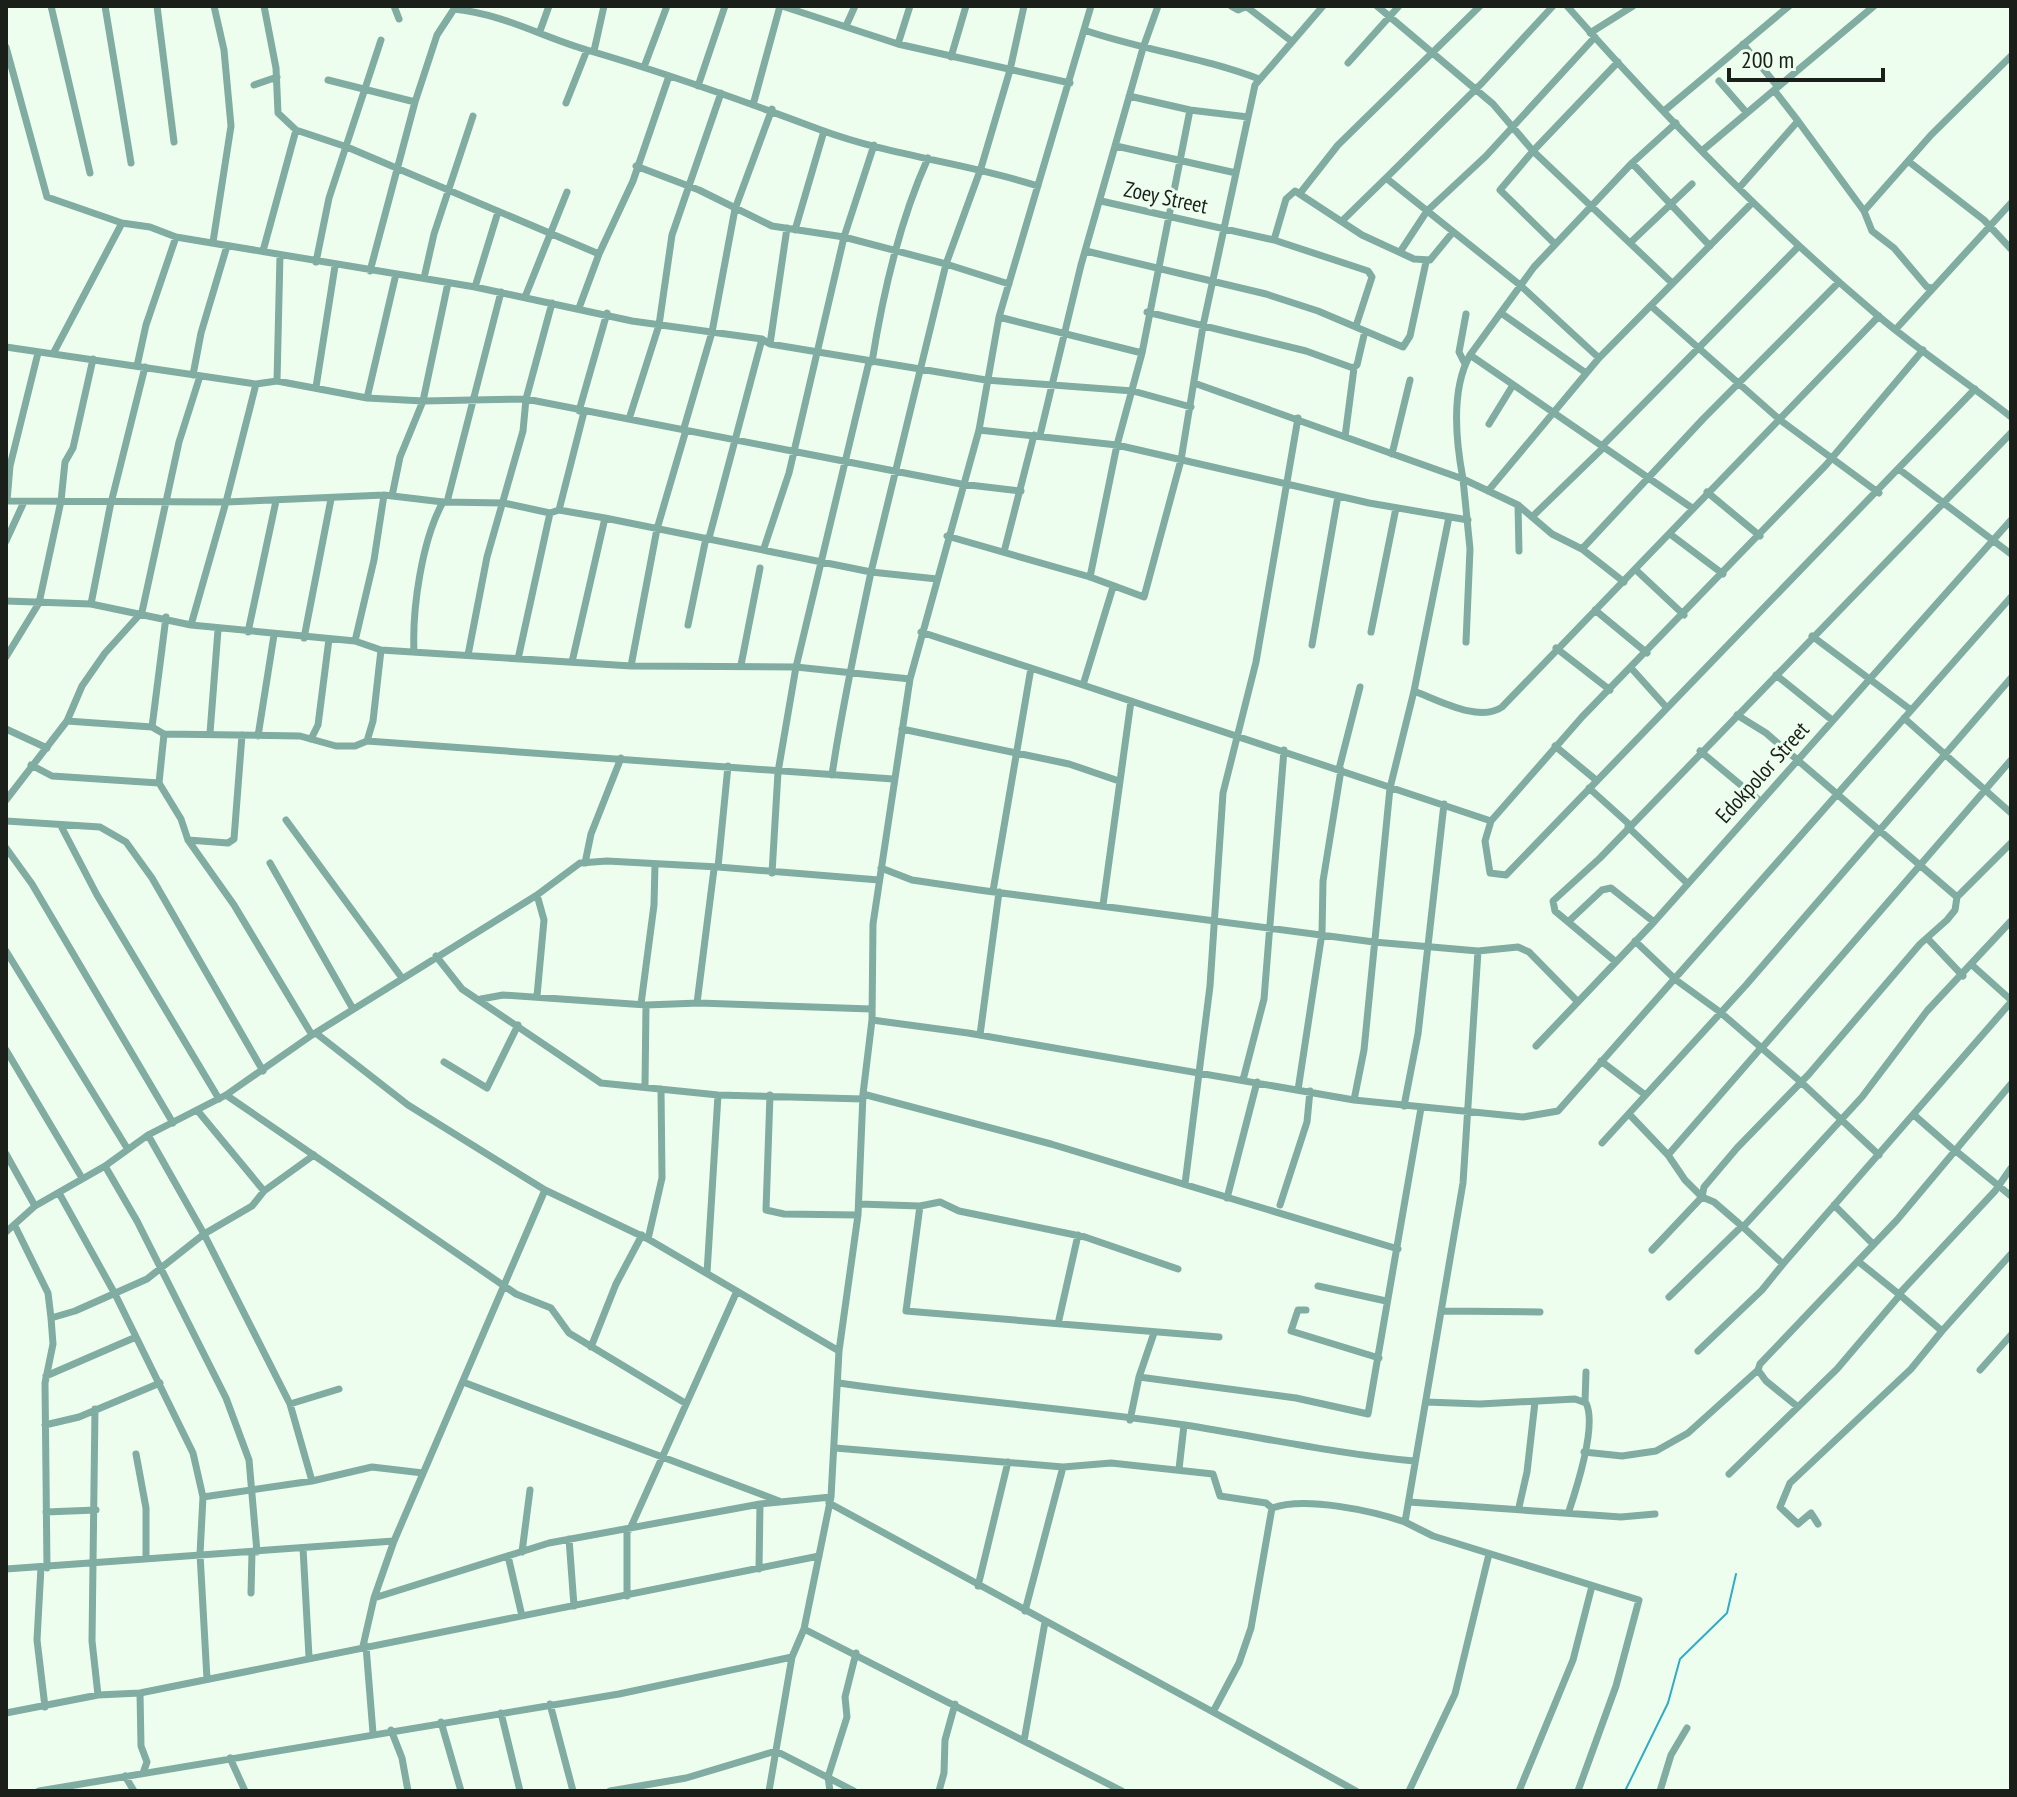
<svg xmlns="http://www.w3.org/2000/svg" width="2017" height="1797" font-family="'PT Sans Narrow',sans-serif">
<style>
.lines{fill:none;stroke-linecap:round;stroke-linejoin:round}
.stream{stroke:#30acc4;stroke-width:2}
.minor{stroke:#80aca2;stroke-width:7}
.labels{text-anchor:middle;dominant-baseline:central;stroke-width:6;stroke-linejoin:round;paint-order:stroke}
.street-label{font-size:22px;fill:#1a1f1a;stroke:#eefeee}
</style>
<rect width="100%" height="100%" fill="#eefeee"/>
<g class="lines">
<path class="stream" d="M1625,1791L1668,1703L1680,1659L1727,1613L1736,1574"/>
<path class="minor" d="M51,6L90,173
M105,6L131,163
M157,6L174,142
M394,6L399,19
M782,6L898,44L1070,83
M1231,6L1238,10L1247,6
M1377,6L1493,104L1533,151L1500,190L1555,244
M1553,6L1482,83L1386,178L1520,285L1599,358
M1567,6C1663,115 1765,220 1876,314C1919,351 1967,382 2011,417
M1247,7L1290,40
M846,26L855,6
M1084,30C1142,50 1202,57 1259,79
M540,31L549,6
M1590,33L1633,6
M898,44L910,6
M1743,44L1778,87
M6,47L47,197L122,223L150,227L176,237L475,287L632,321L762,339L770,344L986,380L1133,391L1191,407
M594,51L604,6
M951,57L966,6
M1618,62L1533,151L1672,283
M1348,63L1399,6
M644,67L667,6
M328,80L415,102
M1719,81L1746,112
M254,85L277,77
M698,86L725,6
M1129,96L1190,110L1248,117
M566,103L587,50
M753,105L780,6
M1664,111L1789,6
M1798,121L1864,211L1931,135L2011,56
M1676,123L1632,163L1534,267L1470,355L1692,508
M296,130L347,147L599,254L579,308
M1116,146L1236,173
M1703,150L1874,6
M1908,161L1984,220L2011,249
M1632,163L1710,246
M636,166L699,190L772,226L844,237L946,264L871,572L937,579
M1739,188L1798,121L1774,90
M1301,192L1338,145L1480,6
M1101,201L1274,240L1368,271L1372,277L1356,326
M1864,211L1872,231L1894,248L1927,287L1932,288
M1342,221L1386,178
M795,230L824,131
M1274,240L1286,199L1295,191L1362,235L1414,259L1430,260L1453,232
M213,242L231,126L224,50L214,6
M1630,243L1692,184
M263,251L296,130L278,113L276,68L264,6
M1086,251L1266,294L1318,311L1403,347L1410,336L1426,262
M1400,252L1427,211L1486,156L1595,37
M599,254L633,181L669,76
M316,262L329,198L381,40
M370,271L415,102L437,35L454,9C507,15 539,36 587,50C666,73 744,101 821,130C891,156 967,163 1038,186
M424,278L434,234L473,116
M1009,284L946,264L981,168L1010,70L1024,6
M475,287L498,212
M525,297L567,192
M1651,306L1780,420L1879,493
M1147,312L1306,351L1353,368L1357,365L1365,331
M1501,313L1586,373
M999,317L1142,353
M1896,329L2011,203
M770,344L787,228
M6,347L256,384L277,381L367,398L423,401L526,399L961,484L1021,491
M54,352L122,223
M1470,355C1451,389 1456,442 1463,479L1518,505L1552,534L1582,549L1703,419L1839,282
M872,362C883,293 899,222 928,158
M1465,364L1459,352L1466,314
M137,366L146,325L176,237
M193,375L201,333L227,246
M277,381L280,255
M1194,383L1463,479L1470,549L1466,642
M316,387L335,266
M367,398L396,274
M579,411L607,313
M629,419L659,325L672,235L721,93
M1489,424L1513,385
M684,428L712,332L735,209L772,109
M979,430L1117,445L1369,503L1468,520
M1040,435L1081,265L1143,48L1158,6
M1345,437L1354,368
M1602,446L1799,246
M1392,454L1410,380
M1900,470L2011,554
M1488,491L1599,358L1753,202
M1707,492L1760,536
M392,496L400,457L423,401L448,283
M112,499L145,367
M6,501L226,502L256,384
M7,501L10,466L38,353
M447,502L501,292
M1518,505L1519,551
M559,510L584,412
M1534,515L1604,447
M1670,534L1723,574
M947,536L1090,577L1144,597L1181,460L1203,326L1255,85L1323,6
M709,538L762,339
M6,541L23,504
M764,548L789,473L844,237L874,145
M1582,549L1624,582
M1004,552L1034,435
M1636,570L1684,615
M1090,577L1117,445L1142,353L1190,110
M1113,587L1083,685L1491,821L1485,841L1490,873L1506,875L1975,389
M6,601L91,604L191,625
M91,604L111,502
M1595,610L1647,653
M166,617L152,727L164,734L300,736L336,746H355L367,741L373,721L381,650
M688,625L706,538
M248,632L276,501
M921,632L1083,685
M1371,632L1396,508
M1812,636L1911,710
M304,638L331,499
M355,641L374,560L384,495
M1312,645L1338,496
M1556,648L1610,690
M414,652C412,608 422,540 443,502
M468,655L487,557L523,431L526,399L552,303
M6,657L39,603L61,501L65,462L73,448L93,359
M518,659L550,513
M572,662L605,518
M741,665L760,568
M631,666L657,529L686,430
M1632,669L1667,708
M1776,675L1832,720
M1414,691L1449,517
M1737,715L1766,733L1957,897
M1904,718L2011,813
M67,721L152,727
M6,729L47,748
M902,729L1069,764L1119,781
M210,733L218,630
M258,736L274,635
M311,739L318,725L329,639
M367,741L893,779
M1555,746L1596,780
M1700,751L1760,801
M31,765L52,776L159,783L164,734
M1339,769L1360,687
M832,775C842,706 857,639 871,572L605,518L559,510L550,513L504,503L443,502L384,495L226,502L191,625L355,641L381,650L631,666L796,667L910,679
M159,783L181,819L188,840L234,905L312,1035
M1589,788L1630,825
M6,800L67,721L82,686L105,653L142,612L179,442L200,376
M286,820L402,978
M6,821L100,827L126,842L152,878L263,1071
M1491,821L1582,717L1826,465L1923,350
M61,826L97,895L219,1099
M1628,827L1687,883
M188,840L228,843L234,839L242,735
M6,848L32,884L173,1123
M270,863L353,1009
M585,863L591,834L621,758
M718,867L728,766
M881,868L912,880L979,890L1374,942L1478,951L1518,947L1529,952L1578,1002
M772,873L778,772L796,667L869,362
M993,891L1031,668
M537,895L544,920L537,996
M1103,905L1131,701
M1568,922L1602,890L1611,888L1654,922
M1927,938L1963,976
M1635,941L1676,980L1720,1012L1801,1082L1879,1155
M6,951L127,1148
M1478,951L1463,1183L1405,1522L1433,1536L1639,1600L1616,1686L1578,1791
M436,956L462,989L601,1083L718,1095L863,1099
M1616,962L1555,911L1553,901L1600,858L2011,433
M1972,965L2011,1000
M481,999L503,995L646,1005L699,1003L871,1009
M697,1003L714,869
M641,1004L654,905L655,864
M872,1020L968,1033L1354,1100L1523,1117L1558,1111L2011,597
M317,1034L408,1105L545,1190L648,1239L839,1351
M980,1035L999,892
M1536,1046L1654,922L2011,520
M1761,1049L2011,760
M6,1050L82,1178
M1601,1061L1644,1094
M444,1062L487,1088L518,1025
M1243,1080L1264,999L1284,750
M645,1087L646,1005
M1298,1090L1322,933L1323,881L1341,770
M863,1094L1051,1144L1398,1249
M226,1095L516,1294L551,1308L569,1333L685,1403
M770,1095L766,1210L784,1214L858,1215
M1354,1100L1364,1050L1390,788L1414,691C1438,700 1480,723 1502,707L1879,316
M1404,1106L1418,1034L1444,804
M197,1110L264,1191
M1629,1114L1668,1155L1760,1049
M1914,1115L1955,1151
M148,1135L204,1234L290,1404L312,1481
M1602,1143L1746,985L2011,678
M1956,1151L2011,1196
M6,1154L35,1206
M1668,1155L1685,1180L1702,1197L1704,1187L1737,1148L1809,1074L1920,944L1947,920L1955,910L1957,897L2011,843
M105,1166L137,1221L226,1398L249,1460L257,1552
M1185,1184L1210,986L1223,793L1256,662L1298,418
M59,1193L115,1294L193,1453L203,1497L200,1554L207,1679
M1227,1198L1257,1082
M859,1204L920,1206L940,1202L959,1211L1085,1237L1178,1269
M1280,1205L1307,1122L1310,1091
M1834,1205L1873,1244
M920,1206L906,1311L1219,1337
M15,1226L48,1293L51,1318
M1743,1227L1783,1264L2011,1002
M6,1232L35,1206L105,1166L148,1135L226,1095L312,1035L537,895L580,863L607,861L718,867L879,880
M648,1239L662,1178L661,1089
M1652,1250L1702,1197L1714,1202L1743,1227L1862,1097L1927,1011L2011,921
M707,1273L718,1095
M1318,1286L1386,1301
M1899,1294L1995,1191L2011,1168
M1669,1297L1741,1227
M1306,1310H1298L1291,1331L1379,1358
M1443,1311L1540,1312
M1058,1324L1078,1235
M1942,1331L2011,1254
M1154,1333L1139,1377L1296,1398L1368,1414L1421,1108
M591,1347L616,1284L642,1235
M1698,1351L1762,1290L1783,1264
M1758,1370L1766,1381L1798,1407
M1980,1370L2011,1335
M46,1376L136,1337
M463,1382L779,1501
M839,1383C954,1400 1070,1408 1185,1425C1261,1437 1337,1454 1414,1461
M1426,1402L1480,1404L1575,1399L1586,1403C1597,1425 1577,1487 1569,1511
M1585,1402L1586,1372
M290,1404L339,1389
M95,1409L92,1641L98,1695
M1130,1420L1139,1377
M45,1425L79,1417L160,1383
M835,1448L1063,1467L1025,1611
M1584,1452L1622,1456L1656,1451L1688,1433L1758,1370L1760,1364L1897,1220L2011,1084
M136,1454L146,1508V1559
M1063,1467L1111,1463L1213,1474L1220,1496L1266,1503L1272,1508
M1179,1469L1184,1425
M1729,1474L1837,1369L1900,1295L1859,1262
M203,1497L312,1481L372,1467L423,1473
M1409,1502L1621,1517L1655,1514
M829,1503L1213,1712
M1519,1507L1527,1472L1535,1402
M46,1512L96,1510
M1818,1524L1811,1513L1798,1524L1780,1507L1790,1483L1911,1369L1942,1331L1900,1295
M630,1529L737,1291
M569,1539L574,1606
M303,1548L309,1657
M522,1552L530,1490
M508,1556L522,1616
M41,1567L37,1640L45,1707
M47,1568L45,1383L53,1344L51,1318L75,1311L147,1279L204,1234L252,1206L264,1191L314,1155
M6,1569L394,1541
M759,1569L760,1504
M978,1586L1008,1462
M251,1593L252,1552
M627,1596V1529
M374,1598L549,1543L760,1504L831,1497
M804,1629L1122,1791
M363,1646L374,1598L394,1541L545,1190
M366,1646L373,1733
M140,1693L141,1746L147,1762L143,1773
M550,1704L573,1791
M6,1713L98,1695L140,1693L819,1556
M501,1713L520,1791
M441,1722L461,1791
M391,1730L402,1758L408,1791
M1024,1741L1045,1622
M230,1758L245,1791
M125,1776L134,1791
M39,1791L619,1694L792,1657
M610,1791L686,1778L776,1751L854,1791
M769,1791L792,1657L804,1629L831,1497L839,1351L858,1215L863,1094L872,1020L873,924L910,679L979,430L999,317L1091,6
M830,1791L828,1777L847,1717L845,1697L856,1653
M939,1791L944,1773L945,1740L955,1704
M1356,1791L1213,1712L1239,1663L1251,1628L1272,1508C1305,1496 1373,1511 1405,1522
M1409,1791L1455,1694L1489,1554
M1519,1791L1573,1660L1592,1586
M1660,1791L1671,1755L1687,1728"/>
</g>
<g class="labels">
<g class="street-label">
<text transform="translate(1166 197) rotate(12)">Zoey Street</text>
<text transform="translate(1762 772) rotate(-48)">Edokpolor Street</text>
</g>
</g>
<rect width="2017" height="1797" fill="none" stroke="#1a1f1a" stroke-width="16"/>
<path d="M1729 68v12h154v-12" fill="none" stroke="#1a1f1a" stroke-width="4"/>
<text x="1741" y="68" font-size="24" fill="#1a1f1a" stroke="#eefeee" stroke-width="6" paint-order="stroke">200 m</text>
</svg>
